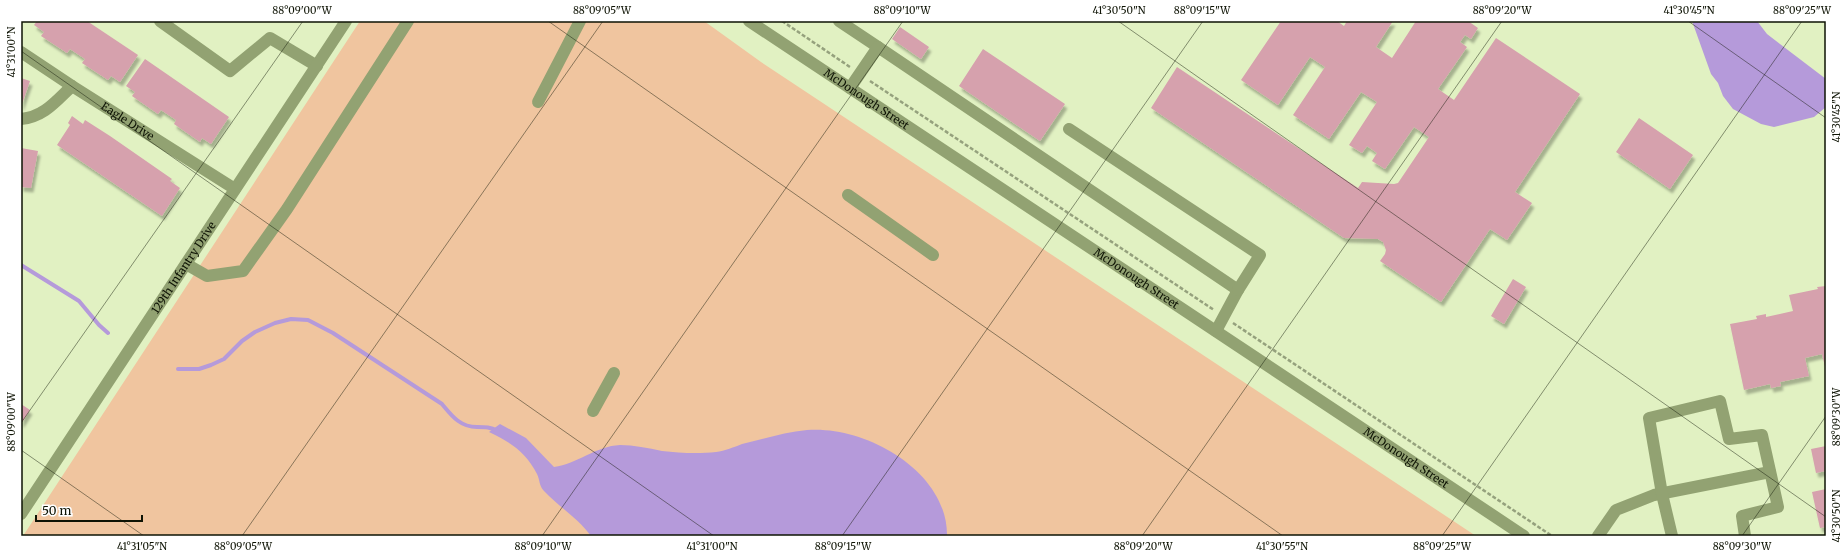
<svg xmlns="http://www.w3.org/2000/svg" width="1847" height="557" font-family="Merriweather,serif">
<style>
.green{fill:#f0c59f}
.water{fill:#b59ada}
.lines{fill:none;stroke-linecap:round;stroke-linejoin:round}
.stream{stroke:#b59ada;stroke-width:4}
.building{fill:#d6a1ad;filter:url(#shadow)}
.path{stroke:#95a17d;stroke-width:2.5;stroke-dasharray:4 2;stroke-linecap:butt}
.minor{stroke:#92a272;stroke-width:12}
.ticks{fill:none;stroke:#0e1304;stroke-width:1;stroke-opacity:0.45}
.labels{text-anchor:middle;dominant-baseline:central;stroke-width:4;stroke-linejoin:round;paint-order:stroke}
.street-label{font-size:11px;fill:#0e1304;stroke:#fff}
.neatline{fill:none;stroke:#0e1304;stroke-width:1.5}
.ticks-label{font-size:10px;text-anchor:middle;fill:#0e1304}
</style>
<defs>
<filter id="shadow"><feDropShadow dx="2.5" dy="4.5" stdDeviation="1" flood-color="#0004"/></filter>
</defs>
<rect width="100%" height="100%" fill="#e1f1c2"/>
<path class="green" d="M360,21H704L761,62L1476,536H23Z"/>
<path class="water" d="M1692,21H1757L1767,34L1826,79V107L1814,117L1774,127L1761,124L1733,109L1723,96L1718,83L1711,74Z
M500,424L526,438L554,467C577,464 596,446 620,445C634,445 648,448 662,451C679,453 699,454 716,452C725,451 734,447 742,444C764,439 785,432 807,430C865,425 948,471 947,536H591C578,518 559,507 544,491C539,486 540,480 537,474C526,452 510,442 489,432Z"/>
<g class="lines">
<path class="stream" d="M21,265L79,301L99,325L108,333
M178,369H199L211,365L224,359L242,341L255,332L275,323L291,319L308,320L333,333L442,404C452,416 460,427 477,427C486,427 490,427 498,431"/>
</g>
<path class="building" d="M37,21H87L138,55L120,82L111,76L108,80L82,63L85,59L70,49L67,53L41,36L44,32L34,25Z
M1281,21H1337L1344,26L1347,21H1393L1376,47L1392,58L1416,21H1468L1478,28L1471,39L1465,35L1460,42L1467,47L1438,89L1454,100L1496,38L1580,94L1515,192L1532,203L1507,240L1490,229L1441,302L1380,261L1385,254L1386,250L1383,242L1378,239L1344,238L1151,108L1177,67L1358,188L1362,182L1394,184L1398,183L1429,137L1414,127L1385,169L1372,161L1377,153L1367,146L1362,153L1349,145L1377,102L1361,92L1329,139L1293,115L1325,67L1310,57L1278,105L1241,80Z
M900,27L929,47L921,59L892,39Z
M983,49L1065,104L1040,141L959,86Z
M145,59L229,117L211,144L202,138L200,142L174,124L176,120L161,110L158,114L132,96L135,92L126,86Z
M21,78L30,81L21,107Z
M72,116L83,124L85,120L110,136L172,179L170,181L180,188L162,216L57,145L70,125L68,123Z
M1639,118L1693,155L1670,189L1616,152Z
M21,148L38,151L31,188L21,187Z
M1513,279L1526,287L1504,324L1491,316Z
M1826,286V371L1822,354L1805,358L1809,376L1780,382L1781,386L1771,388L1770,384L1744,390L1730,324L1757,319L1756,316L1766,314V317L1793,311L1789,295L1818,289L1817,287Z
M21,404L30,410L21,424Z
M1826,446V471L1816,473L1811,449Z
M1826,489V527L1820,528L1812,492Z"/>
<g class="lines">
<path class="path" d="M782,21L850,67
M870,81L1214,310
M1233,323L1552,536"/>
<g class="minor">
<path d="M160,21L230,71L270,38L317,66"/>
<path id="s1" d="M749,21L1524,536"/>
<path d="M839,21L878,47"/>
<path id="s2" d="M21,52L72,86L235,189"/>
<path d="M850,88L878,47L1238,290L1216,331"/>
<path d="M538,102L580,21"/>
<path d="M21,119C44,117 56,101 72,86"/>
<path d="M1069,129L1260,255L1238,290"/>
<path d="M848,195L933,255"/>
<path d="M186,264L207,276L243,271L287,209L408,21"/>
<path d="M593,411L614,373"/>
<path id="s3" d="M21,514L346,21"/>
<path d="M1598,536L1616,510L1654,495L1770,472"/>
<path d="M1672,536L1662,494L1649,418L1720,401L1729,439L1762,435L1778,507L1742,516L1745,536"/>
</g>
</g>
<path class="ticks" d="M548,21L1283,536M1118,21L1826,517M1688,21L1826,118M21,51L714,536M21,423L303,21M21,450L144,536M242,536L603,21M542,536L903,21M842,536L1203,21M1142,536L1502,21M1442,536L1802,21M1742,536L1826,416"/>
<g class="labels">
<g class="street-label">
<text stroke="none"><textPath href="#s1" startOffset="141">McDonough Street</textPath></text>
<text stroke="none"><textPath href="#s2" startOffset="127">Eagle Drive</textPath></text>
<text stroke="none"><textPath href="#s3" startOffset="295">129th Infantry Drive</textPath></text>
<text stroke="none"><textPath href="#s1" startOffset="465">McDonough Street</textPath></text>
<text stroke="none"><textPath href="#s1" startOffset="789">McDonough Street</textPath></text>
</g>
</g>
<rect width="1847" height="557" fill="none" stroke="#ffffff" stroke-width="44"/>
<path d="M36 515v6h106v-6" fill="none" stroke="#0e1304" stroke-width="2"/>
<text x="42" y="515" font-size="12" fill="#0e1304" stroke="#ffffff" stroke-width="3" paint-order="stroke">50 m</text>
<rect x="22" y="22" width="1803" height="513" class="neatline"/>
<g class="ticks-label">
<text x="302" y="14">88°09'00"W</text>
<text x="602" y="14">88°09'05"W</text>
<text x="902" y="14">88°09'10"W</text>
<text x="1119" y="14">41°30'50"N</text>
<text x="1202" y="14">88°09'15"W</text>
<text x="1502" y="14">88°09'20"W</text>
<text x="1689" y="14">41°30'45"N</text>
<text x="1802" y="14">88°09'25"W</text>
<text transform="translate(11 52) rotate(-90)" y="4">41°31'00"N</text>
<text transform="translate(1836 117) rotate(-90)" y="4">41°30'45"N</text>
<text transform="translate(1836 417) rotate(-90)" y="4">88°09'30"W</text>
<text transform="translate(11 422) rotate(-90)" y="4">88°09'00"W</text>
<text transform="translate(1836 516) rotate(-90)" y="4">41°30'50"N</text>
<text x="142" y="550">41°31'05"N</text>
<text x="243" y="550">88°09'05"W</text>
<text x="543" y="550">88°09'10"W</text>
<text x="712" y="550">41°31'00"N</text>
<text x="843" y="550">88°09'15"W</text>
<text x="1143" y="550">88°09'20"W</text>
<text x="1282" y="550">41°30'55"N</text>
<text x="1442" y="550">88°09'25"W</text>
<text x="1742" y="550">88°09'30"W</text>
</g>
</svg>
